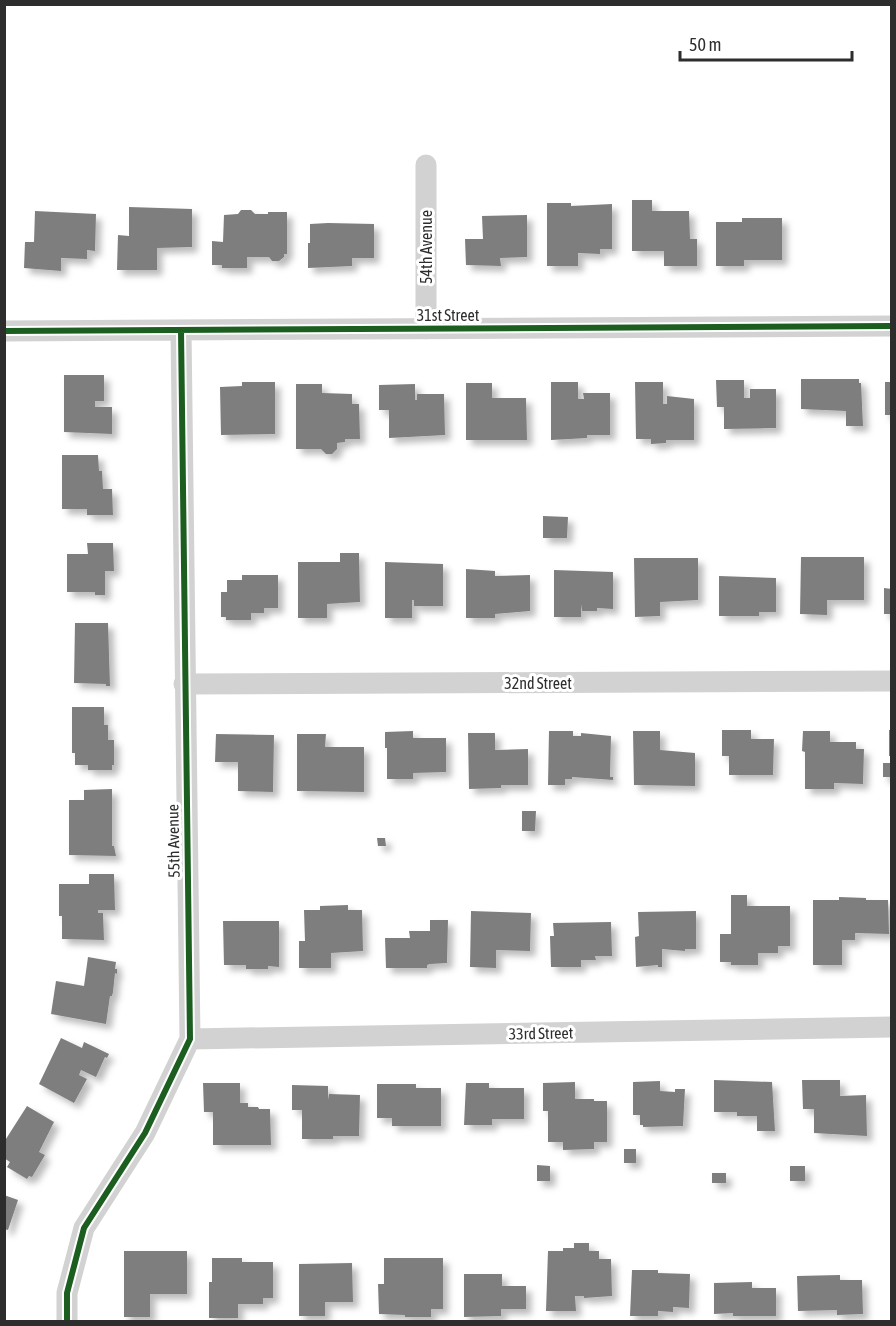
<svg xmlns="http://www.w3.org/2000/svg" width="896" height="1326" font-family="'Asap Condensed',sans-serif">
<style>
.building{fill:#7e7e7e;filter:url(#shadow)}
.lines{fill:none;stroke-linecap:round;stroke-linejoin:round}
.street{stroke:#d2d2d2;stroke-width:21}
.cycleway-casing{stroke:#fff;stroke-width:10}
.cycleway{stroke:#1b5e20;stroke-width:6}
.labels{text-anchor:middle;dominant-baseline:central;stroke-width:6;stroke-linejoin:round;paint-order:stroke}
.street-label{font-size:16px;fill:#2d2d2d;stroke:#fff}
</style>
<defs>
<filter id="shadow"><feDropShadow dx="5.5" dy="5.5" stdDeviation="3" flood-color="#0004"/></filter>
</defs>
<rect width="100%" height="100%" fill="#fff"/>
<path class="building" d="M632,200H652V211H689L690,239H697V266H664V251H632Z
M547,203H571V206L612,204V249H600V254L578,253V266H547Z
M129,207L192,209V247L157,248V270H117L118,235L129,236Z
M241,210H251L255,214H268V212H287V254H284V257L279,261H272L269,257H247V268H222V265H212V241L223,242L224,215L238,214Z
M35,211L96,214L95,251L87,250V259L61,258V271L24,268L25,242H34Z
M527,215V257L500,258L501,266L466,265L465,239H483L482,216Z
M742,218H782V260H744V266H716V222H742Z
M328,223L374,224V258H352V266L308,268V243H310V224Z
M64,375H104V401H95V407H112V434L64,432Z
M801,379H859V383H861L863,426H846V411L801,409Z
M716,380H744V398H750V389H776V428L724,429V407H717Z
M242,382H275V434L221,435L220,387L242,386Z
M551,382H578V399H584L583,393H610V435H587V438L551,440Z
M635,382H663V404H667V396L694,399V440H666V443L651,444V439H636Z
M885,382H892V415H885Z
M466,383H492V398H526L527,440H466Z
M296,384H322V393L352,394V404H359L360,439H345V442L337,443V449L332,454H326L321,449H296Z
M415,384V400H417V394H444L445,435L389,438V410H379V385Z
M62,455H98L99,471H102L103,489H112L113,515H87V509H62Z
M543,516L568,517L567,538H543Z
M87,543H113L114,571H105V595H95V592H67V554H88Z
M340,553H359L360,602L327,604V618H298V562H340Z
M801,557H864V600H827V615L800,614Z
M634,558H698V600L660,602V616L635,617Z
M385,562L443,564V606H414V600H412V618H385Z
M466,569L495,571V576L530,575V611L495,614V618H466Z
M554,570L613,572V609L597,608V611H582L581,604V617H554Z
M242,575H278V608H264V613H251V620H226V617H221V592H227V580H242Z
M719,576L776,578V612H759V616H719Z
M884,588L892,589V614H884Z
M75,623H108L110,686H106V684L74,683Z
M72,707H104V725H108V740H114V765H112V770H88V765H75V753H72Z
M722,730H751V739H774L773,775H729V756H722Z
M889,730H892V756H889Z
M413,731V738H446V772L413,773V779H387V748H385V732Z
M549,731H573V736H581V733L611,736L610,777H613V780L572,777V779H565V785H548Z
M633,731H660V750L695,753V786L634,785Z
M803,731H830V742H856V749H864L863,784L834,783V789H805V752L802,751Z
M468,733H495V750L528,749V785H501V788L469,789Z
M216,734L274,735L273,792L238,791V762H215Z
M297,734H326L325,747H364V792L297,791Z
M883,763H892V777H883Z
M112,789V846H114L116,856L69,855V800H84V790Z
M522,811H536L535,831H522Z
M377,838H385L386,846H378Z
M89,874H114L115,910H98V913H103L104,940L62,939V916H59V884H89Z
M731,895H747V906H790V946H778V953H758V965H731V962H720V934H731Z
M839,897L866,898V900H888L889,934L855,933V940H842V965H813V900H839Z
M348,905V910H362L363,951L331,953V968H299V941H305L304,910H320V906Z
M471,911L531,913L530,951L496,950V968L470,967Z
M696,911V949H685V951L662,949V967H658V965L636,967L635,937L639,936L638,912Z
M430,920H448L447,963L430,964L427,965V968H386L385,938H410L409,931H430Z
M223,921H279V967L268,966V969H246V965H224Z
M611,922L612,956H595L596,960H581V967H551L550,936H554L553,923Z
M88,957L116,962L115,969H117V974L115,973L113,992L112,996H110L106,1024L51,1014L56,981L84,986Z
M61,1038L82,1048L84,1042L109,1054L107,1058L105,1057L96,1077L81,1070L79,1075L87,1079L74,1103L39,1084Z
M714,1080L772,1082L775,1131H757V1116H737V1112H714Z
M802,1080H840V1096L866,1095L867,1136L814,1133V1109H803Z
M660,1081V1091L675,1092V1089H685L683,1126L643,1127V1125H640V1115H633V1082Z
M575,1082V1099H594V1101H607V1142H594V1149L563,1150V1142H548V1111H543V1083Z
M203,1083H240V1103H248V1107H258L259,1109H270L271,1145H213V1112H204Z
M466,1083H489V1088H524V1119H492V1125H464Z
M377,1084H416V1088H441V1126H392V1118H377Z
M292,1085L328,1086V1100L329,1094L360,1095L359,1136H333V1139H302V1110H292Z
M27,1106L54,1122L39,1152L45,1155L32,1177L29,1176L27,1179L7,1167L10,1162L4,1158V1142Z
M624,1149H636V1163H624Z
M537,1165L550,1166V1181H537Z
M790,1166H805V1181H790Z
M712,1173H726V1183H712Z
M4,1195L18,1200L8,1230L4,1229Z
M574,1243H589V1251H599V1259H611L612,1296L584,1298V1296H575L576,1311H546L548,1251H563V1248H574Z
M124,1251H187V1294H150V1317H124Z
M212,1258H242V1262H273V1298H263V1304H238V1318H209V1282H212Z
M384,1258H443V1309H431V1317H405V1315L379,1314L378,1284H384Z
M352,1263L353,1302H325V1316H299V1264Z
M632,1270H658V1273L690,1274L689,1308L673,1307V1312L658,1311V1316H630Z
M464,1274H502V1286H526V1309H501V1316L464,1317Z
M840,1275V1280H862L863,1314L837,1315V1310L798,1311L797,1276Z
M752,1282V1288H776V1316H733V1313L714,1314V1283Z"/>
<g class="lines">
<path class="street" d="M426,165V329
M4,331L892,326
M184,684L892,681
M190,1039L892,1027
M67,1322V1293L84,1228L145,1133L190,1039L181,330"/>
<g class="cycleway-casing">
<path id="cycleway" d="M4,331L892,326
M67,1322V1293L84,1228L145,1133L190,1039L181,330"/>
</g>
<use href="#cycleway" class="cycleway"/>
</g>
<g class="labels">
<g class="street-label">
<text transform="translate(426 247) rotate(-90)">54th Avenue</text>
<text x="448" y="315">31st Street</text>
<text x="538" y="683">32nd Street</text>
<text transform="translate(173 841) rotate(-91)">55th Avenue</text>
<text transform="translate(541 1033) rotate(-1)">33rd Street</text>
</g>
</g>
<rect width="896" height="1326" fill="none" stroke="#2d2d2d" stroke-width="12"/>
<path d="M680 51v9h172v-9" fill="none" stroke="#2d2d2d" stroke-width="3"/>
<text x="689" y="51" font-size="18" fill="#2d2d2d" stroke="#ffffff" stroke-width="4.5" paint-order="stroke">50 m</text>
</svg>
